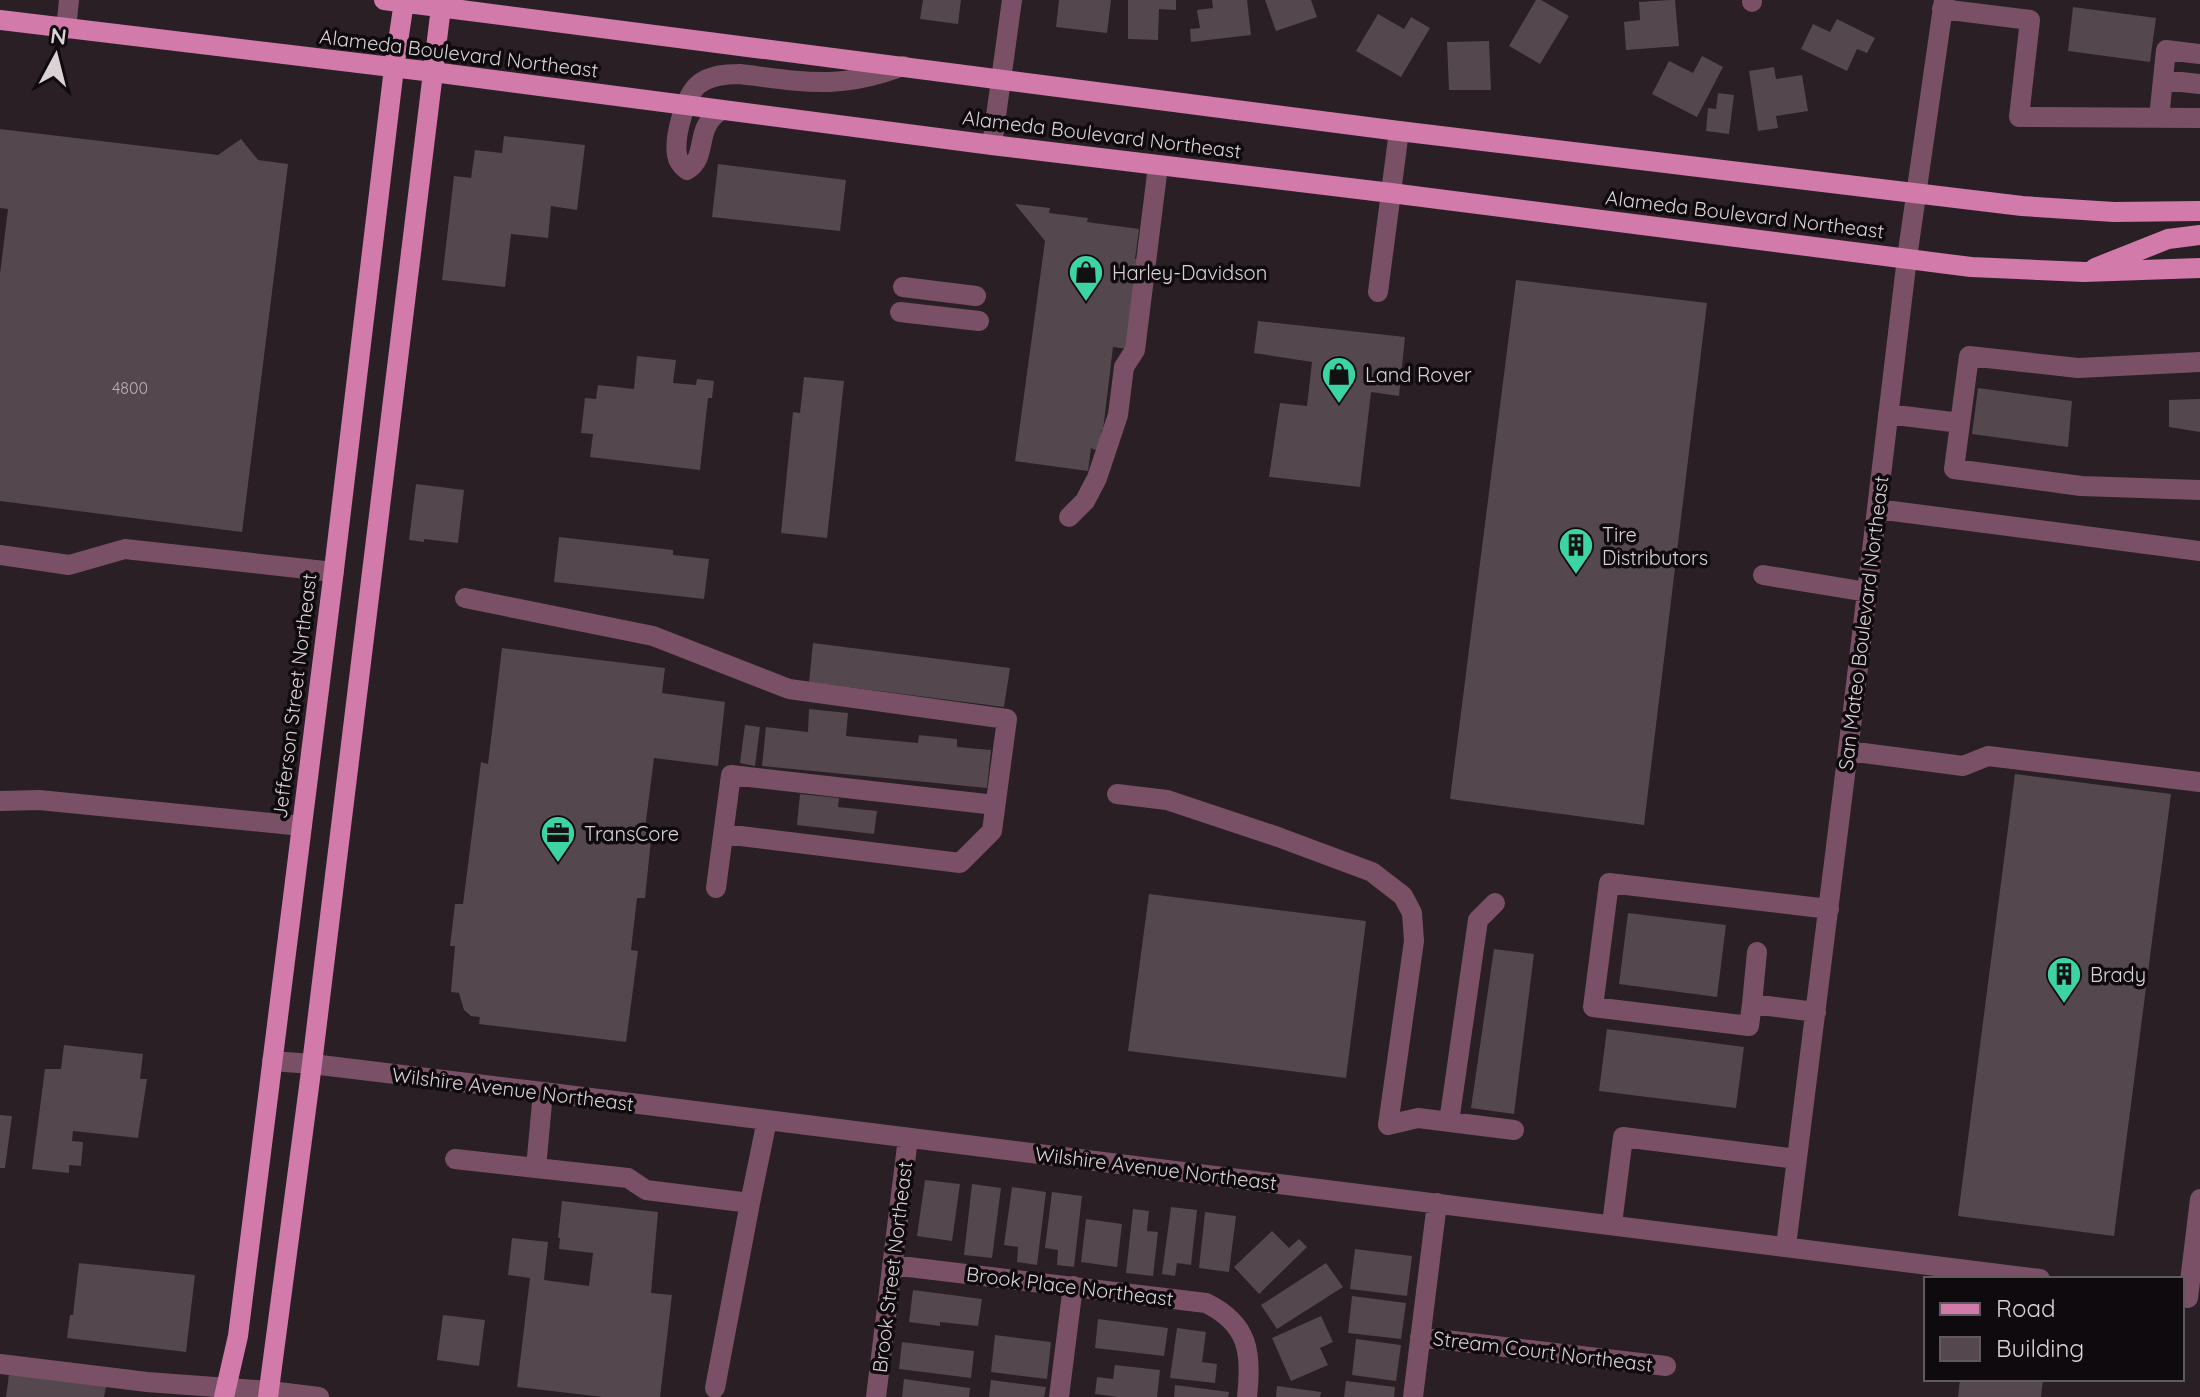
<svg xmlns="http://www.w3.org/2000/svg" width="2200" height="1397" font-family="Quicksand,sans-serif">
<style>
.building{fill:#54474d}
.lines{fill:none;stroke-linecap:round;stroke-linejoin:round}
.minor{stroke:#7a5066;stroke-width:20}
.major{stroke:#d27aaa;stroke-width:20}
.labels{text-anchor:middle;dominant-baseline:central;stroke-width:7;stroke-linejoin:round;paint-order:stroke}
.number-label{font-size:16px;fill:#b8afb3}
.street-label{font-size:20px;fill:#dad2d5;stroke:#0f0a0d}
.poi-label{font-size:20px;fill:#dad2d5;stroke:#0f0a0d;text-anchor:start}
</style>
<rect width="100%" height="100%" fill="#2a1f24"/>
<path class="building" d="M923,0H961L958,24L920,19Z
M1059,0H1111L1107,33L1056,27Z
M1128,0H1176V10L1159,9L1158,40L1128,39Z
M1212,0H1247L1251,35L1191,42L1190,29L1200,28L1197,10L1213,8Z
M1265,0H1311L1317,17L1276,31Z
M1536,0H1541L1569,16L1540,64L1509,46Z
M1670,0H1675L1679,46L1626,50L1624,22L1640,20L1639,2Z
M2073,7L2156,18L2150,62L2068,51Z
M1378,14L1404,29L1411,17L1430,28L1401,77L1356,51Z
M1837,19L1875,38L1867,53L1857,49L1847,71L1801,49L1813,24L1830,32Z
M1489,41L1491,90H1449L1447,42Z
M1702,56L1723,67L1697,117L1652,94L1669,61L1693,73Z
M1774,67L1776,79L1802,75L1808,111L1776,116L1778,128L1758,131L1749,71Z
M1718,93L1734,95L1729,134L1706,131L1708,108L1716,109Z
M0,129L218,155L241,139L258,160L288,164L242,532L0,501V274L8,209L0,208Z
M504,136L585,145L577,210L551,206L548,238L511,234L505,287L442,280L454,176L471,178L475,150L502,153Z
M718,164L846,180L840,231L712,217Z
M1015,204L1050,208L1049,213L1088,218L1087,222L1139,229L1135,259H1141L1128,349L1113,347L1103,430L1102,429L1099,448L1095,450L1091,448L1088,471L1015,461L1045,241Z
M1516,280L1707,303L1644,825L1450,799Z
M1258,321L1405,337L1399,396L1371,392L1360,487L1269,477L1280,403L1307,406L1312,362L1254,353Z
M637,356L676,360L673,383L696,385L697,379L714,381L712,398H708L700,470L590,457L593,434L581,433L585,398L596,399L598,385L634,389Z
M804,377L844,381L827,538L781,533L793,412L800,413Z
M1978,388L2072,401L2068,447L1972,434Z
M2200,399V432L2169,427V400Z
M416,484L464,490L458,543L424,539V542L409,540Z
M559,537L673,550V555L709,559L704,599L554,582Z
M813,643L1010,668L1004,707L809,682Z
M502,648L665,668L662,693L725,702L718,766L654,758L645,829L652,830L645,898H637L631,950L638,951L626,1042L479,1024L480,1017L471,1016L464,1010L459,993L451,992L455,946H450L455,904H463L481,762L488,764Z
M809,709L848,713L846,736L918,743L919,735L957,739V747L991,750L987,788L762,766L766,727L808,732Z
M745,725L760,727L755,766L740,763Z
M2015,774L2171,794L2114,1236L1958,1216Z
M800,794L839,798L838,807L877,811L874,834L797,825Z
M1149,894L1366,921L1346,1078L1128,1051Z
M1628,913L1726,925L1717,997L1619,984Z
M1494,949L1534,954L1514,1114L1471,1108Z
M1607,1029L1744,1047L1736,1108L1599,1091Z
M64,1045L143,1054L140,1079H147L138,1138L73,1131L72,1141L83,1142L81,1166L69,1165V1173L32,1169L45,1069H61Z
M0,1115L12,1116L5,1168H0Z
M925,1180L960,1184L952,1241L917,1236Z
M972,1184L1001,1188L992,1258L964,1255Z
M1012,1187L1046,1192L1037,1265L1017,1262L1018,1247L1004,1245Z
M1052,1192L1082,1196L1074,1267L1057,1265L1058,1250L1045,1248Z
M562,1201L658,1212L651,1293L672,1295L660,1397H603L517,1387L530,1278L508,1275L512,1238L548,1242L544,1280L589,1286L593,1253L559,1249L560,1238H558Z
M1171,1207L1197,1210L1191,1265L1177,1263L1175,1276L1162,1274Z
M1133,1209L1149,1211L1147,1231L1158,1232L1153,1276L1126,1273Z
M1205,1212L1236,1216L1229,1272L1199,1268Z
M1086,1219L1122,1224L1117,1267L1081,1262Z
M1272,1231L1289,1248L1299,1239L1307,1247L1259,1294L1234,1267Z
M1355,1249L1412,1256L1407,1296L1350,1289Z
M79,1263L195,1275L186,1352L67,1338L70,1315H73Z
M1326,1263L1343,1287L1277,1329L1261,1305Z
M913,1290L982,1299L978,1326L940,1322V1326L909,1322Z
M1352,1296L1406,1303L1401,1339L1348,1333Z
M443,1315L485,1320L479,1366L437,1360Z
M1321,1316L1333,1342L1320,1348L1328,1365L1291,1381L1272,1338Z
M1098,1319L1168,1328L1164,1356L1095,1348Z
M1177,1328L1206,1332L1202,1362L1217,1364L1215,1383L1170,1378Z
M995,1335L1051,1342L1047,1379L991,1372Z
M1356,1339L1401,1345L1396,1381L1352,1375Z
M902,1342L974,1351L971,1378L899,1369Z
M1115,1365L1160,1370L1157,1397H1118L1095,1394L1097,1377L1113,1379Z
M9,1374L106,1386L104,1397H6Z
M904,1379L970,1388L969,1397H902Z
M1960,1379H2043L2041,1397H1958Z
M991,1380L1046,1387L1044,1397H989Z
M1346,1381L1395,1387L1394,1397H1344Z
M1175,1385L1229,1392L1228,1397H1174Z
M1277,1386L1321,1392L1320,1397H1276Z"/>
<g class="lines">
<path class="minor" d="M1752,2V0
M1942,9L2030,20L2019,117L2200,118
M66,29L69,0
M2163,80L2200,84
M720,111C693,129 709,157 687,170C682,166 678,161 677,155C674,137 685,95 699,84C711,75 726,74 740,74C805,82 840,90 903,66
M2159,118L2166,50L2200,54
M992,145L1012,0
M903,287L976,296
M1378,292L1399,131
M900,312L979,321
M2200,362L2078,368L1969,356L1954,469L2081,486L2200,490
M1888,414L1960,423
M1877,509L2200,551
M1069,517L1085,501L1097,478L1118,415L1124,367L1135,350L1158,166
M0,555L69,565L125,549L334,572
M1763,575L1867,592
M465,598L653,636L789,689L1007,719L992,831L960,863L724,834
M1848,751L1963,766L1988,756L2200,782
M1117,794L1167,800L1278,837L1372,872L1403,896L1412,913L1414,941L1388,1125L1418,1118L1514,1130
M0,801L39,800L302,826
M716,888L731,775L995,805
M1752,1004L1757,952
M1816,1012L1752,1004L1749,1026L1593,1007L1609,883L1829,909
M272,1061L312,1064L543,1092L2040,1279
M543,1092L536,1168L628,1178L646,1190L750,1203L767,1120
M1449,1122L1478,920L1495,903
M455,1159L536,1168
M1612,1224L1623,1137L1797,1159
M1786,1246L1848,751L1907,258L1944,0
M892,1265L1206,1303C1249,1324 1252,1353 1247,1397
M2188,1298L2200,1199
M1420,1337L1666,1366
M0,1364L147,1382L270,1391L319,1397
M715,1388L750,1203
M876,1397L908,1138
M1059,1397L1073,1286
M1413,1397L1437,1203"/>
<path class="major" d="M384,0L1399,131L2022,206L2114,212L2200,211
M0,20L433,72L992,145L1391,193L1971,267L2084,272L2200,268
M2095,268L2168,239L2200,235
M224,1397L238,1336L333,578L394,68L404,2
M268,1397L312,1064L441,7"/>
</g>
<defs>
<g id="shop-pin" transform="scale(1.8)"><path d="M0 17L-7.5 6A9.5 9.5 0 1 1 7.5 6Z" fill="#3cd4a3" stroke="#0f0a0d"/><path d="M-5-2.5h2.3a2.7 3.5 0 0 1 5.4 0H5L5.5 6h-11ZM-1.5-2.5h3a1.5 2.3 0 0 0-3 0Z" fill="#111"/></g>
<g id="building-pin" transform="scale(1.8)"><path d="M0 17L-7.5 6A9.5 9.5 0 1 1 7.5 6Z" fill="#3cd4a3" stroke="#0f0a0d"/><path d="M-4-6H4V6H1V3H-1V6H-4ZM-2.5-4.3h1.7v1.8h-1.7ZM.8-4.3h1.7v1.8H.8ZM-2.5-1h1.7V.8h-1.7ZM.8-1h1.7V.8H.8Z" fill="#111"/></g>
<g id="office-pin" transform="scale(1.8)"><path d="M0 17L-7.5 6A9.5 9.5 0 1 1 7.5 6Z" fill="#3cd4a3" stroke="#0f0a0d"/><path d="M-6-3h4V-5.5h4V-3h4V5H-6ZM-1-4.5V-3h2v-1.5ZM-6 0V1H6V0Z" fill="#111"/></g>
</defs>
<g fill-rule="evenodd">
<use href="#shop-pin" x="1086" y="272"/>
<use href="#shop-pin" x="1339" y="374"/>
<use href="#building-pin" x="1576" y="545"/>
<use href="#office-pin" x="558" y="833"/>
<use href="#building-pin" x="2064" y="974"/>
</g>
<g class="labels">
<g class="number-label">
<text x="130" y="388">4800</text>
</g>
<g class="street-label">
<text transform="translate(459 53) rotate(7)">Alameda Boulevard Northeast</text>
<text transform="translate(1102 134) rotate(7)">Alameda Boulevard Northeast</text>
<text transform="translate(1745 214) rotate(7)">Alameda Boulevard Northeast</text>
<text transform="translate(1863 623) rotate(-83)">San Mateo Boulevard Northeast</text>
<text transform="translate(294 696) rotate(-83)">Jefferson Street Northeast</text>
<text transform="translate(513 1089) rotate(7)">Wilshire Avenue Northeast</text>
<text transform="translate(1156 1168) rotate(7)">Wilshire Avenue Northeast</text>
<text transform="translate(892 1267) rotate(-83)">Brook Street Northeast</text>
<text transform="translate(1070 1286) rotate(7)">Brook Place Northeast</text>
<text transform="translate(1543 1351) rotate(7)">Stream Court Northeast</text>
</g>
<g class="poi-label">
<text x="1112" y="272">Harley-Davidson</text>
<text x="1365" y="374">Land Rover</text>
<text x="1602" y="534">Tire<tspan x="1602" dy="23">Distributors</tspan></text>
<text x="584" y="833">TransCore</text>
<text x="2090" y="974">Brady</text>
</g>
</g>
<rect x="1924" y="1277" width="260" height="104" fill="#0f0a0d" stroke="#605a5d" stroke-width="2"/>
<rect x="1940" y="1303" width="40" height="12" fill="#d27aaa" stroke="#605a5d" stroke-width="2"/>
<text x="1996" y="1317" font-size="24" fill="#dad2d5">Road</text>
<rect x="1940" y="1337" width="40" height="24" fill="#54474d" stroke="#605a5d" stroke-width="2"/>
<text x="1996" y="1357" font-size="24" fill="#dad2d5">Building</text>
<g transform="translate(56 56) rotate(7)" stroke="#0f0a0d" stroke-width="6" paint-order="stroke">
<path d="M0-6L14 30L0 20L-14 30Z" fill="#dad2d5"/>
<text y="-12" font-size="22" font-weight="bold" text-anchor="middle" fill="#dad2d5">N</text>
</g>
</svg>
